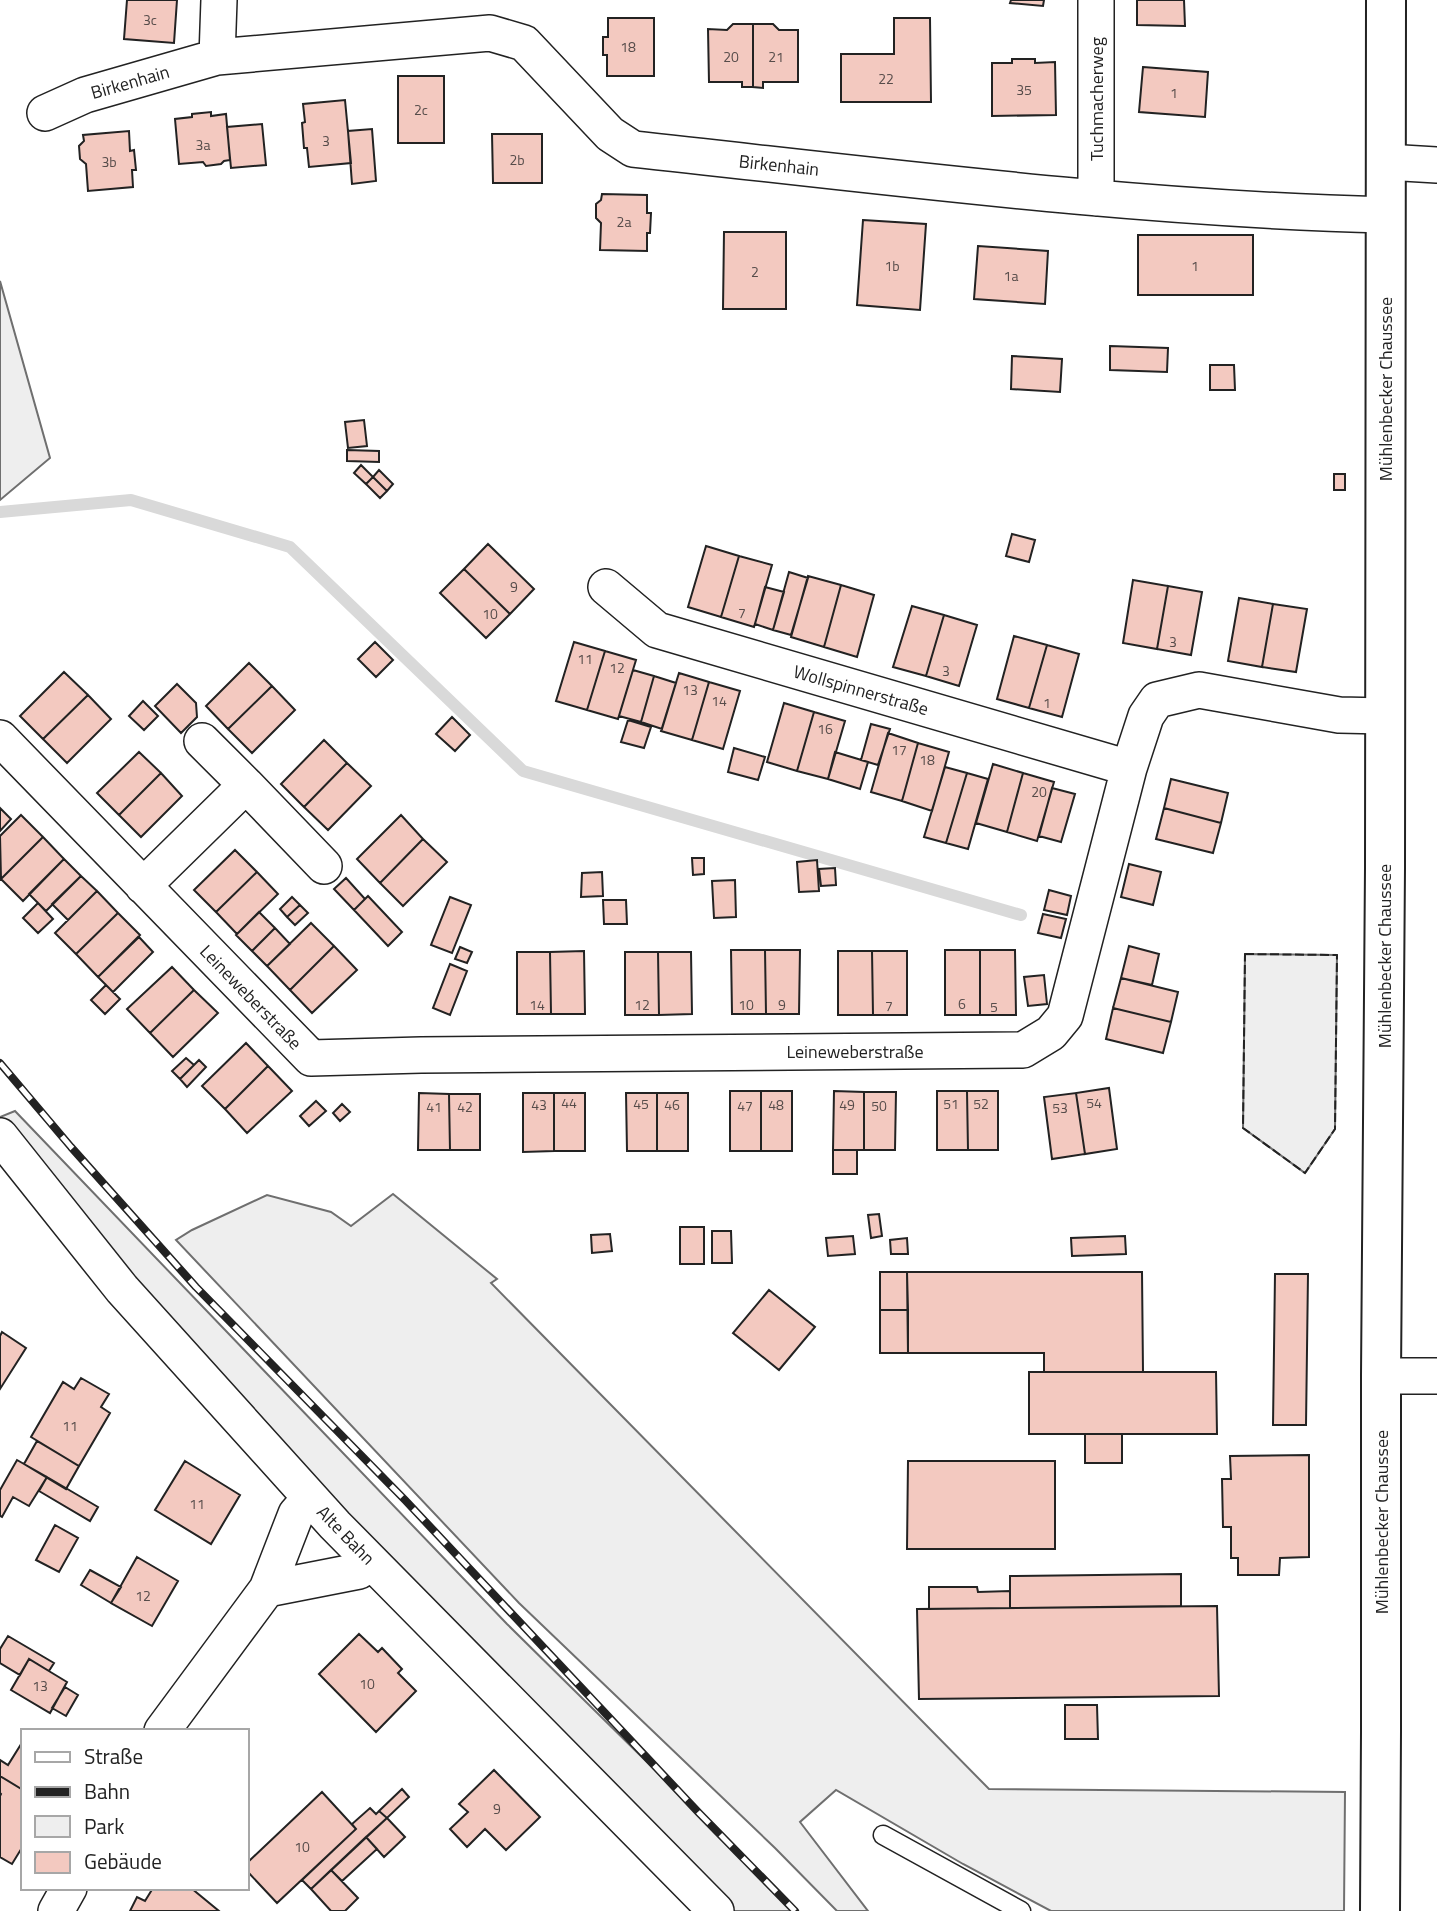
<svg xmlns="http://www.w3.org/2000/svg" width="1437" height="1911" font-family="'Titillium Web',sans-serif">
<style>
.green{fill:#eee;stroke:#6f6f6f;stroke-width:2}
.lines{fill:none;stroke-linecap:round;stroke-linejoin:round}
.stream{stroke:#d9d9d9;stroke-width:12}
.building{fill:#f3c9c0;stroke:#222;stroke-width:2}
.service-casing{stroke:#222;stroke-width:21}
.minor-casing{stroke:#222;stroke-width:38}
.secondary-casing{stroke:#222;stroke-width:42}
.service{stroke:#fff;stroke-width:18}
.minor{stroke:#fff;stroke-width:35}
.secondary{stroke:#fff;stroke-width:38}
.rail-casing{stroke:#222;stroke-width:8}
.rail{stroke:#fff;stroke-width:5;stroke-dasharray:16;stroke-linecap:butt}
.fence{stroke:#222;stroke-width:2;stroke-dasharray:9 3.5;stroke-linecap:butt}
.labels{text-anchor:middle;dominant-baseline:central;stroke-width:5;stroke-linejoin:round;paint-order:stroke}
.number-label{font-size:14px;fill:#564c4a}
.street-label{font-size:18px;fill:#222;stroke:#fff}
</style>
<rect width="100%" height="100%" fill="#fff"/>
<path class="green" d="M0,281L50,458L0,500Z
M1245,954L1337,955L1335,1129L1305,1173L1243,1128Z
M15,1111L507,1624L798,1911H725L522,1704L124,1275L0,1117Z
M393,1194L497,1279L491,1283L989,1789L1345,1792L1344,1911H1051L963,1864L836,1790L800,1822L868,1911H837L775,1848L519,1603L176,1240L192,1230L267,1195L331,1212L351,1226Z"/>
<g class="lines">
<path class="stream" d="M0,512L131,500L290,547L523,771L1021,915"/>
</g>
<path class="building" d="M127,0H177L174,43L124,39Z
M1011,0H1044L1043,6L1010,3Z
M1137,0H1184L1185,26L1137,25Z
M608,18H654V76H607V55H603V37H608Z
M894,18H930L931,102H841V54H894Z
M733,24H753V87H742V82H709L708,29L727,30Z
M753,24H773L779,30H798V82H763V88L753,87Z
M1012,59H1035V63L1055,62L1056,115L992,116V63H1012Z
M1143,67L1208,72L1205,117L1139,112Z
M398,76H444V143H398Z
M345,100L351,163L309,167L307,148H304L302,123L305,122L303,104Z
M211,112V116L226,114L230,160L224,161L221,164L206,166L203,162L179,164L175,119L192,117V114Z
M262,124L266,165L231,168L227,127Z
M372,129L376,181L352,184L348,131Z
M129,131L130,151L134,150L136,170H132L133,187L88,191L86,164L80,159L79,146L84,141L83,135Z
M492,134H542V183H493Z
M602,194L647,195V213H651L650,233H647V251L600,250L601,223L596,218V204L601,200Z
M863,220L926,224L920,310L857,305Z
M724,232H786V309H723Z
M1138,235H1253V295H1138Z
M978,246L1048,251L1045,304L974,299Z
M1110,346L1168,348L1167,372L1110,370Z
M1012,356L1062,359L1060,392L1011,389Z
M1210,365H1234L1235,390H1210Z
M364,420L367,446L348,448L345,422Z
M347,450L379,451V462L347,461Z
M361,465L373,477L366,484L354,473Z
M379,470L393,484L387,491L373,477Z
M1334,474H1345V490H1334Z
M373,477L387,491L380,498L366,484Z
M1012,534L1035,540L1029,562L1006,556Z
M488,544L534,589L510,614L464,569Z
M706,546L739,556L721,617L688,607Z
M739,556L772,565L754,627L721,617Z
M464,569L510,614L486,638L440,593Z
M789,572L808,578L791,635L773,630Z
M808,576L841,585L824,647L791,637Z
M1133,580L1168,586L1157,649L1123,643Z
M841,585L874,595L857,657L824,647Z
M1168,586L1202,592L1191,655L1157,649Z
M765,587L784,592L773,630L755,624Z
M1239,598L1273,604L1262,667L1228,661Z
M1273,604L1307,609L1296,672L1262,667Z
M912,606L944,615L926,676L893,667Z
M944,615L977,625L959,686L926,676Z
M1014,636L1047,645L1029,708L997,699Z
M375,642L393,660L376,677L358,659Z
M574,642L605,651L587,710L556,701Z
M1047,645L1079,654L1062,717L1029,708Z
M605,651L636,660L618,719L587,710Z
M249,663L272,686L228,729L206,706Z
M633,670L654,676L641,722L619,716Z
M64,672L88,695L43,739L20,716Z
M679,673L709,682L692,740L661,731Z
M654,676L676,683L662,729L641,722Z
M709,682L740,691L723,749L692,740Z
M177,684L196,703L197,717L181,733L155,706Z
M272,686L295,710L252,753L228,729Z
M88,695L111,719L67,763L43,739Z
M143,701L158,716L144,730L129,716Z
M784,703L814,712L797,771L767,762Z
M814,712L845,721L828,779L797,771Z
M452,717L470,735L455,751L436,734Z
M628,720L651,727L644,748L621,742Z
M871,724L890,729L878,765L861,760Z
M888,733L918,743L902,801L871,792Z
M324,740L347,763L304,807L281,784Z
M918,743L949,752L932,811L902,801Z
M734,748L765,757L758,780L728,772Z
M139,752L161,773L119,815L97,793Z
M835,752L868,762L860,789L828,779Z
M347,763L371,786L328,830L304,807Z
M993,764L1023,773L1007,832L976,823Z
M945,767L967,773L946,843L924,837Z
M161,773L182,796L141,837L119,815Z
M967,773L988,779L968,849L946,843Z
M1023,773L1054,782L1037,841L1007,832Z
M1171,779L1228,793L1221,823L1164,808Z
M1052,788L1075,794L1061,842L1039,836Z
M0,808L11,819L0,831Z
M1164,808L1221,823L1213,853L1156,839Z
M21,815L43,837L1,879L0,836Z
M401,815L423,839L380,883L357,859Z
M43,837L64,859L23,901L1,879Z
M423,839L447,862L403,906L380,883Z
M235,850L257,872L216,912L194,890Z
M692,858H704V874L693,875Z
M64,859L81,876L46,911L29,894Z
M817,860L819,891L799,892L797,862Z
M1129,864L1161,872L1153,905L1121,897Z
M835,868L836,885L821,886L819,869Z
M257,872L278,894L237,934L216,912Z
M602,872L603,896L581,897L582,873Z
M81,876L97,891L68,920L52,904Z
M346,878L365,899L354,910L334,889Z
M735,880L736,917L714,918L712,881Z
M1049,890L1071,896L1067,915L1044,910Z
M97,891L118,913L76,954L55,933Z
M368,896L402,932L388,946L354,910Z
M292,897L300,905L287,917L280,909Z
M450,897L471,905L452,953L431,945Z
M603,900H626L627,924H604Z
M38,903L53,919L38,933L23,918Z
M300,905L308,913L295,925L287,917Z
M259,912L275,928L252,951L236,935Z
M118,913L140,935L98,977L76,954Z
M1043,914L1066,919L1061,938L1038,933Z
M311,923L334,946L290,990L267,966Z
M275,928L290,944L267,966L252,951Z
M139,937L153,952L113,992L98,977Z
M334,946L357,970L312,1013L290,990Z
M1129,946L1159,954L1152,985L1121,978Z
M460,947L472,952L467,963L455,959Z
M731,950H765L766,1014H732Z
M765,950H800L799,1014H766Z
M945,950H980V1015H945Z
M980,950H1015L1016,1015H980Z
M584,951L585,1014H551L550,952Z
M838,951H872L873,1015H838Z
M872,951H907V1015H873Z
M517,952H550L551,1014H517Z
M625,952H658L659,1015H625Z
M658,952H691L692,1014L659,1015Z
M450,964L467,971L450,1015L433,1008Z
M172,967L194,990L150,1033L127,1009Z
M1044,975L1047,1004L1028,1006L1024,977Z
M1121,978L1178,992L1171,1022L1113,1008Z
M106,985L120,999L105,1014L91,1000Z
M194,990L218,1013L173,1057L150,1033Z
M1113,1008L1171,1022L1163,1053L1106,1039Z
M246,1043L268,1066L225,1109L202,1086Z
M186,1058L194,1065L180,1079L172,1071Z
M199,1060L206,1067L187,1087L180,1079Z
M268,1066L292,1091L247,1133L225,1109Z
M1109,1088L1117,1149L1085,1154L1076,1093Z
M730,1091H761V1151H730Z
M761,1091H792V1151H761Z
M834,1091L864,1092V1150H833Z
M937,1091H967L968,1150H937Z
M967,1091H998V1150H968Z
M864,1092H896L895,1150H864Z
M419,1093L449,1094L450,1150H418Z
M523,1093H554V1151L523,1152Z
M554,1093H585V1151H554Z
M626,1093H657V1151H627Z
M657,1093H688V1151H657Z
M1076,1093L1085,1154L1052,1159L1044,1097Z
M449,1094H480V1150H450Z
M316,1101L326,1111L309,1126L300,1116Z
M342,1104L350,1112L340,1121L333,1113Z
M833,1150H857V1174H833Z
M879,1214L882,1236L871,1238L868,1215Z
M680,1227H704V1264H680Z
M712,1231H731L732,1263H712Z
M610,1234L612,1251L592,1253L591,1235Z
M853,1236L855,1254L828,1256L826,1238Z
M1125,1236L1126,1254L1072,1256L1071,1238Z
M907,1238L908,1254H891L890,1240Z
M880,1272H907L908,1310H880Z
M907,1272H1142L1143,1372H1044V1353H908Z
M1275,1274H1308L1306,1425H1273Z
M769,1290L815,1327L779,1370L733,1333Z
M880,1310H908V1353H880Z
M2,1332L26,1348L0,1389V1336Z
M1029,1372H1216L1217,1434H1029Z
M81,1378L109,1394L101,1407L110,1413L79,1466L31,1437L63,1382L74,1389Z
M1085,1434H1122V1463H1085Z
M37,1441L79,1466L66,1489L24,1464Z
M1309,1455V1557L1280,1558L1279,1575H1238V1558H1231V1527H1223L1222,1479H1231L1230,1456Z
M17,1460L47,1477L29,1506L13,1497L2,1517L0,1516V1490Z
M185,1461L240,1495L211,1544L155,1510Z
M908,1461H1055V1549H907Z
M47,1477L98,1507L90,1521L39,1491Z
M55,1525L78,1538L59,1572L36,1560Z
M137,1557L178,1581L152,1626L111,1603Z
M90,1570L121,1587L111,1603L81,1585Z
M1181,1574V1606L1010,1608V1576Z
M929,1587H977L978,1592L1010,1591V1608L929,1609Z
M1217,1606L1219,1696L919,1699L917,1609Z
M359,1634L378,1652L382,1648L402,1669L398,1673L416,1691L376,1732L319,1674Z
M8,1636L54,1663L49,1671L29,1659L20,1675L0,1663V1649Z
M29,1659L67,1682L50,1713L11,1690Z
M65,1687L78,1695L66,1716L52,1708Z
M1065,1705H1097L1098,1739H1065Z
M23,1741V1790L0,1776V1760L8,1765Z
M494,1770L540,1817L506,1850L485,1829L467,1847L450,1829L468,1812L459,1804Z
M0,1776L23,1790V1846L12,1864L0,1857V1796L1,1794L0,1793Z
M402,1789L409,1797L387,1818L379,1811Z
M322,1792L356,1829L277,1903L247,1871V1863Z
M370,1808L376,1814L379,1811L387,1818L311,1889L302,1880L356,1829L352,1824Z
M387,1818L405,1837L384,1857L366,1837Z
M366,1837L377,1849L342,1881L331,1870Z
M331,1870L358,1898L345,1911H331L311,1889Z
M153,1888H191L219,1911H130L137,1897L145,1901Z"/>
<g class="lines">
<g class="service-casing">
<path id="service" d="M883,1835L1021,1911"/>
</g>
<g class="minor-casing">
<path id="minor" d="M219,0L217,57L490,33L524,43L610,134L633,149C883,176 1135,209 1386,215
M45,113L85,95L217,57
M1386,162L1437,165
M1096,198V0
M606,587L657,630L1129,768
M0,738L311,1058L421,1055L1023,1050L1051,1033L1065,1016L1129,768L1146,716L1157,700L1199,690L1339,715L1385,716
M202,741L246,785
M143,886L246,785L324,866
M0,1136L122,1289L335,1525L716,1911
M1381,1376H1437
M267,1589L296,1514L310,1498
M162,1731L267,1589L359,1571L371,1562
M56,1911L69,1888"/>
</g>
<g class="secondary-casing">
<path id="secondary" d="M1380,1911L1381,1732V1376L1385,868L1386,0"/>
</g>
<use href="#service" class="service"/>
<use href="#minor" class="minor"/>
<use href="#secondary" class="secondary"/>
<g class="rail-casing">
<path id="rail" d="M0,1063L71,1147L196,1287L405,1500L699,1813L795,1911"/>
</g>
<use href="#rail" class="rail"/>
<path class="fence" d="M1245,954L1337,955L1335,1129L1305,1173L1243,1128Z"/>
</g>
<g class="labels">
<g class="number-label">
<text x="150" y="19">3c</text>
<text x="628" y="46">18</text>
<text x="731" y="56">20</text>
<text x="776" y="56">21</text>
<text x="886" y="78">22</text>
<text x="1024" y="89">35</text>
<text x="1174" y="92">1</text>
<text x="421" y="109">2c</text>
<text x="326" y="140">3</text>
<text x="203" y="144">3a</text>
<text x="517" y="159">2b</text>
<text x="109" y="161">3b</text>
<text x="624" y="221">2a</text>
<text x="892" y="265">1b</text>
<text x="1195" y="265">1</text>
<text x="755" y="271">2</text>
<text x="1011" y="275">1a</text>
<text x="514" y="586">9</text>
<text x="742" y="612">7</text>
<text x="490" y="613">10</text>
<text x="1173" y="641">3</text>
<text x="585" y="658">11</text>
<text x="617" y="667">12</text>
<text x="946" y="670">3</text>
<text x="690" y="689">13</text>
<text x="719" y="700">14</text>
<text x="1047" y="702">1</text>
<text x="825" y="728">16</text>
<text x="899" y="749">17</text>
<text x="927" y="759">18</text>
<text x="1039" y="791">20</text>
<text x="962" y="1003">6</text>
<text x="537" y="1004">14</text>
<text x="642" y="1004">12</text>
<text x="746" y="1004">10</text>
<text x="782" y="1004">9</text>
<text x="889" y="1005">7</text>
<text x="994" y="1006">5</text>
<text x="569" y="1102">44</text>
<text x="1094" y="1102">54</text>
<text x="641" y="1103">45</text>
<text x="951" y="1103">51</text>
<text x="981" y="1103">52</text>
<text x="539" y="1104">43</text>
<text x="672" y="1104">46</text>
<text x="776" y="1104">48</text>
<text x="847" y="1104">49</text>
<text x="745" y="1105">47</text>
<text x="879" y="1105">50</text>
<text x="434" y="1106">41</text>
<text x="465" y="1106">42</text>
<text x="1060" y="1107">53</text>
<text x="70" y="1425">11</text>
<text x="197" y="1503">11</text>
<text x="143" y="1595">12</text>
<text x="367" y="1683">10</text>
<text x="40" y="1685">13</text>
<text x="497" y="1808">9</text>
<text x="302" y="1846">10</text>
</g>
<g class="street-label">
<text transform="translate(130 82) rotate(-16)">Birkenhain</text>
<text transform="translate(1096 99) rotate(-90)">Tuchmacherweg</text>
<text transform="translate(779 165) rotate(6)">Birkenhain</text>
<text transform="translate(1385 389) rotate(-90)">Mühlenbecker Chaussee</text>
<text transform="translate(861 690) rotate(16)">Wollspinnerstraße</text>
<text transform="translate(1384 956) rotate(-90)">Mühlenbecker Chaussee</text>
<text transform="translate(251 997) rotate(46)">Leineweberstraße</text>
<text x="855" y="1051">Leineweberstraße</text>
<text transform="translate(1381 1522) rotate(-90)">Mühlenbecker Chaussee</text>
<text transform="translate(346 1535) rotate(46)">Alte Bahn</text>
</g>
</g>
<rect x="21" y="1729" width="228" height="161" fill="#ffffff" stroke="#a7a7a7" stroke-width="2"/>
<rect x="35" y="1752" width="35" height="10" fill="#ffffff" stroke="#a7a7a7" stroke-width="2"/>
<text x="84" y="1764" font-size="21" fill="#222222">Straße</text>
<rect x="35" y="1787" width="35" height="10" fill="#222222" stroke="#a7a7a7" stroke-width="2"/>
<text x="84" y="1799" font-size="21" fill="#222222">Bahn</text>
<rect x="35" y="1816" width="35" height="21" fill="#eeeeee" stroke="#a7a7a7" stroke-width="2"/>
<text x="84" y="1834" font-size="21" fill="#222222">Park</text>
<rect x="35" y="1852" width="35" height="21" fill="#f3c9c0" stroke="#a7a7a7" stroke-width="2"/>
<text x="84" y="1869" font-size="21" fill="#222222">Gebäude</text>
</svg>
